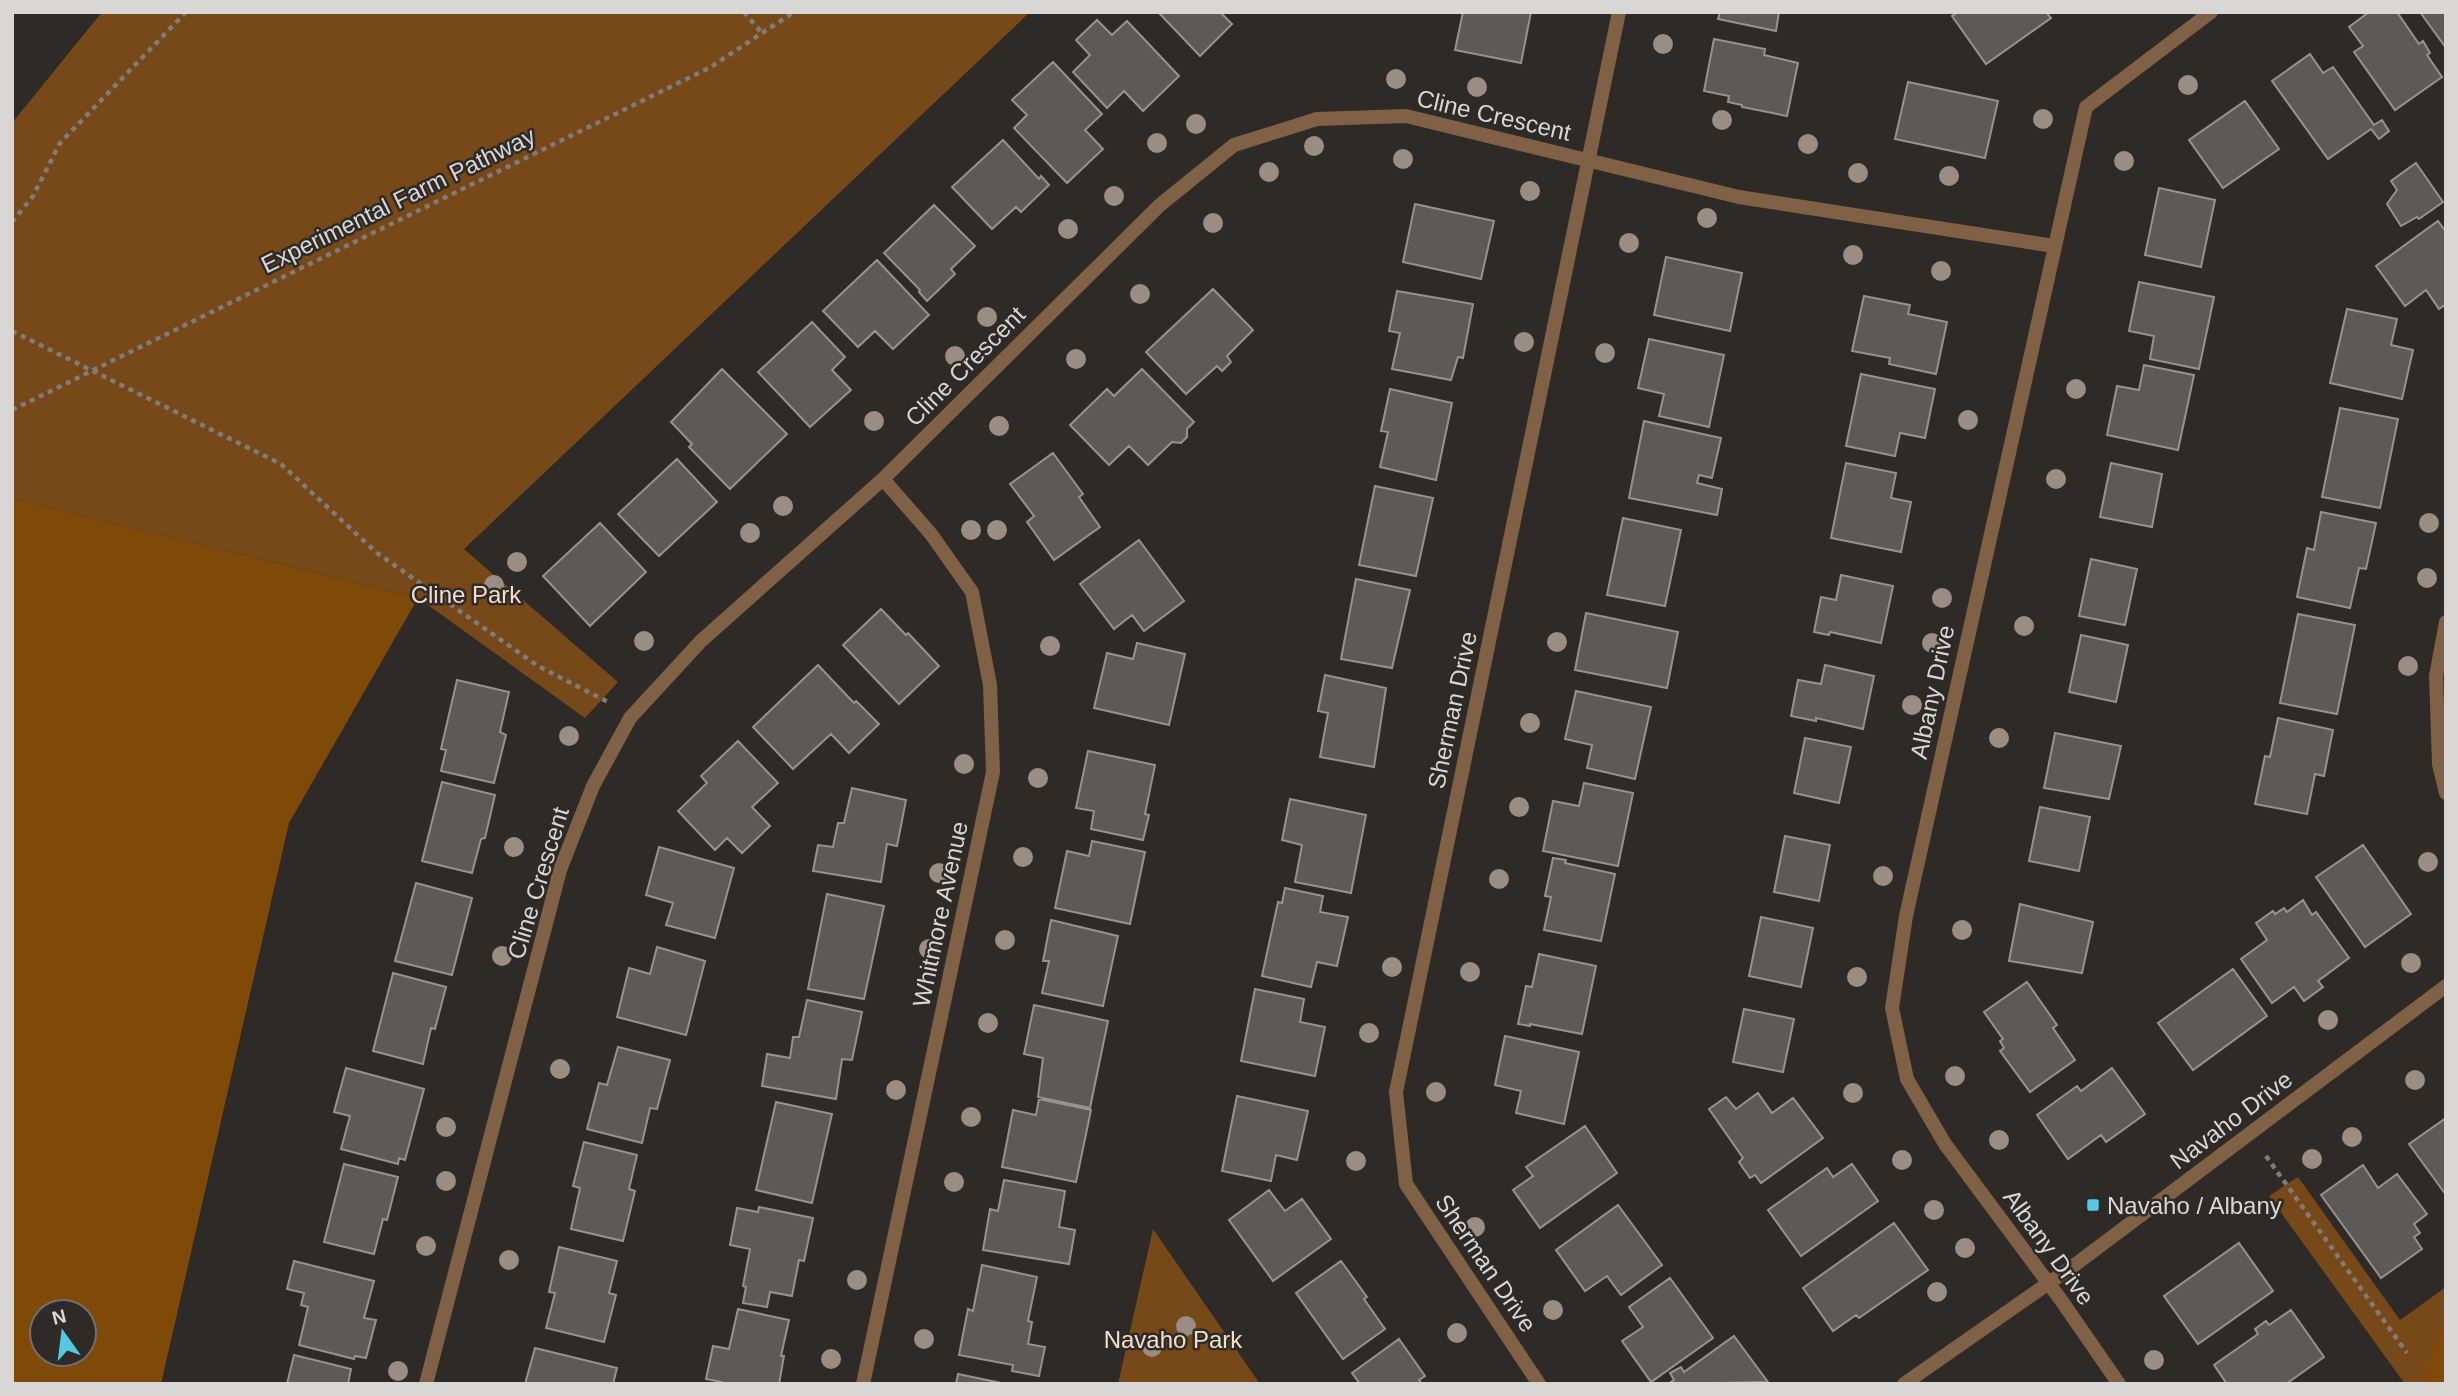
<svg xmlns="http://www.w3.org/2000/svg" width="2458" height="1396" font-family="Arial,sans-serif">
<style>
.green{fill:#774818}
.forest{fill:#7f4908;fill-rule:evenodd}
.building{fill:#5c5956;stroke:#96928f;stroke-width:2}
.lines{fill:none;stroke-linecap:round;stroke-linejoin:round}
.path{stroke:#7f7c7a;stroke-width:4.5;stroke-dasharray:5 5;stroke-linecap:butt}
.minor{stroke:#816146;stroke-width:14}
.tertiary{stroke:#816146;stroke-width:14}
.tree{fill:#9a8d83}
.poi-dot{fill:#56c9e0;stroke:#2e2a28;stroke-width:2.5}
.labels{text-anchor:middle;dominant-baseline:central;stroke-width:5;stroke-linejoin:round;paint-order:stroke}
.street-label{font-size:24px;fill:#d9d7d5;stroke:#2e2a28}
.park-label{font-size:24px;fill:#f2decd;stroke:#2e2a28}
.poi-label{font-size:24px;fill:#d9d7d5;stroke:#2e2a28;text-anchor:start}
</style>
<rect width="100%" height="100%" fill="#2e2a28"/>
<path class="green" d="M102,12H1030L464,549L618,682L585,718L418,598L12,498V123Z
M2298,1177L2400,1320L2446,1287V1384H2405L2269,1196Z
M1153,1229L1260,1384H1118Z"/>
<path class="forest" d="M12,498L418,598L289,823L161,1384H12ZM42,1312H84V1354H42Z
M2446,1321V1384H2422L2444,1322Z"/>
<path class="building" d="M1158,12H1220L1232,24L1200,56Z
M1463,12H1531L1521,63L1455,50Z
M1720,12H1779L1776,31L1718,19Z
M1958,12H2046L2051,18L1986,64L1952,16Z
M2369,12H2397L2419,44L2423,41L2430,53L2427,55L2442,77L2395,110L2354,52L2363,46L2349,27Z
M2420,12H2446V48Z
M1097,20L1112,35L1127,21L1179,76L1143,111L1124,91L1107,108L1073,72L1090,55L1076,40Z
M1714,39L1765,49L1764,55L1798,63L1787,116L1742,107V105L1728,102L1729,96L1704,91Z
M2310,54L2323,73L2333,67L2374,125L2382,120L2389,131L2379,139L2371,129L2328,159L2272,81Z
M1053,62L1102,114L1085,130L1103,149L1067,183L1014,128L1027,115L1012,100Z
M1908,82L1998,101L1985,158L1895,139Z
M2245,101L2279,149L2223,188L2189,140Z
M1003,140L1039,179L1041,176L1049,185L1021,212L1016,207L992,229L952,187Z
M2416,163L2443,202L2419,219L2417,217L2401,226L2387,204L2397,190L2391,181Z
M2159,188L2215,200L2201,267L2145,255Z
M1415,204L1494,221L1481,279L1403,262Z
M934,205L975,246L951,269L955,274L927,301L919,292L920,290L884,253Z
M2438,221L2446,232V304L2439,309L2426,290L2405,306L2376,266Z
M1666,257L1742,273L1730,331L1654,315Z
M877,260L929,315L893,349L875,331L858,347L823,311Z
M2139,282L2214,297L2199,369L2150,359L2154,336L2129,331Z
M1213,289L1253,330L1227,356L1231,362L1222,371L1217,366L1186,394L1146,352Z
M1397,291L1473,304L1463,358L1458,357L1451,380L1392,369L1400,333L1389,331Z
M1864,296L1910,305L1908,314L1947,322L1936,374L1889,364L1890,358L1852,351Z
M2347,309L2397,319L2391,345L2413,350L2402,399L2330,383Z
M812,322L845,357L832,370L851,390L810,427L758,372Z
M1649,339L1724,355L1709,427L1659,416L1664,394L1638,388Z
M2144,365L2194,375L2178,450L2107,435L2117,386L2139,390Z
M722,369L787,434L730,489L689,447L692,444L671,422Z
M1142,369L1194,422L1187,429V437L1181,443L1172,442L1148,465L1129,446L1109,465L1070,425L1107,389L1114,396Z
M1861,374L1935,389L1925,438L1900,433L1895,456L1846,446Z
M1390,389L1452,403L1436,480L1380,467L1388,432L1381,431Z
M2340,408L2398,419L2380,508L2322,497Z
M1644,421L1721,438L1712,478L1699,475L1697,483L1722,489L1717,515L1629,498Z
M1053,453L1083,494L1079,497L1100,527L1054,560L1027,522L1034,516L1010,484Z
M677,459L717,502L659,556L618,514Z
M1846,463L1896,473L1891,498L1911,502L1901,552L1831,538Z
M2111,463L2162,474L2152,527L2100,517Z
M1375,486L1433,498L1416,576L1359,565Z
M2321,512L2376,523L2366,569L2359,568L2350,608L2297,597L2307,548L2314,550Z
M1623,518L1681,530L1665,606L1607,595Z
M600,523L646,572L590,626L543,576Z
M1139,540L1184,601L1144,631L1132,615L1114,629L1080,584Z
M2091,559L2137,569L2125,625L2079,616Z
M1841,575L1893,586L1881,643L1830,632L1829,635L1814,632L1821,597L1836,600Z
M1356,579L1410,590L1392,668L1341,659Z
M881,609L906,635L908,633L939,666L899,704L843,645Z
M1586,613L1678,632L1667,688L1575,670Z
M2298,614L2355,625L2337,714L2280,703Z
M2081,635L2128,645L2116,702L2069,692Z
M1137,643L1185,654L1169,725L1094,708L1107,653L1133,659Z
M818,665L854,703L856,701L879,724L849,753L831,734L793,769L753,727Z
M1825,665L1874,676L1863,729L1816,718V721L1791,716L1798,680L1821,684Z
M1325,675L1386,688L1374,767L1320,757L1328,713L1318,711Z
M457,680L509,692L500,732L506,735L494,783L441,771L446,750L441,749Z
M1576,691L1651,707L1635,779L1587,768L1592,745L1565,739Z
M2278,718L2333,730L2324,776L2315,774L2307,814L2255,804L2265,756L2270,757Z
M2055,733L2121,746L2109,799L2044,788Z
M1805,738L1851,747L1839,803L1794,793Z
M738,741L778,783L752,807L770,826L742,853L727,838L715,850L678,811L707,783L701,776Z
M1088,751L1155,765L1145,814L1149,815L1143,840L1091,829L1094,811L1076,808Z
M442,782L495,795L485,838L481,839L472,873L422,861Z
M1584,783L1633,793L1618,866L1543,851L1553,801L1579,806Z
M852,788L906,800L897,846L887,844L881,882L813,871L818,845L833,847L838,823H844Z
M1290,799L1366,815L1351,893L1295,882L1302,845L1282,840Z
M2040,807L2090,817L2079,871L2029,861Z
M1785,836L1830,845L1819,901L1774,892Z
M1092,841L1145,852L1130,924L1055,908L1067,851L1089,856Z
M2363,845L2411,914L2365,947L2316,877Z
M659,847L734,868L715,938L666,925L673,903L646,895Z
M1553,858L1566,860L1565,863L1615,874L1601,941L1544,930L1551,897L1545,896Z
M416,883L472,898L452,975L395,961Z
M1285,888L1323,896L1320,912L1348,917L1337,966L1317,962L1311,987L1262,976L1278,902L1282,903Z
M827,894L884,906L864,999L808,989Z
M2303,900L2312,915L2316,912L2349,958L2318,981L2323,987L2304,1001L2294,987L2272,1003L2241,959L2267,940L2256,923L2273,911L2275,914L2284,908L2287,912Z
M2020,904L2093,922L2082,973L2009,961Z
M1761,917L1813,928L1801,987L1749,976Z
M1051,920L1118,936L1103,1006L1042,993L1049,961H1043Z
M657,947L705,961L686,1035L617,1017L629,968L650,974Z
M1539,954L1596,966L1582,1034L1530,1024V1026L1518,1024L1526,986L1532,987Z
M2233,969L2267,1016L2193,1070L2158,1023Z
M393,973L446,987L435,1029L431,1028L423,1064L373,1051Z
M2027,982L2057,1025L2053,1028L2075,1060L2030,1092L2000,1051L2004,1048L2000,1041L2003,1039L1984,1012Z
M1255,989L1304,999L1300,1022L1325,1027L1315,1076L1241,1061Z
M807,1000L862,1012L852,1060L842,1059L836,1099L762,1086L767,1054L790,1058L793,1037H799Z
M1034,1005L1108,1021L1090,1108L1038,1097L1043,1058L1024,1054Z
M1744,1009L1794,1019L1783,1072L1733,1062Z
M1505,1036L1579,1052L1564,1124L1516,1113L1521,1091L1495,1085Z
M618,1047L670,1060L657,1109L650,1108L642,1143L587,1129L599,1083L607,1085Z
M346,1068L424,1089L405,1160L399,1158L398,1164L341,1149L350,1116L334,1112Z
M2112,1068L2145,1114L2106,1142L2101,1135L2068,1159L2037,1115L2077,1086L2081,1091Z
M1758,1093L1772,1113L1793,1098L1823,1138L1761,1183L1755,1175L1750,1178L1739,1162L1743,1158L1709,1109L1726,1097L1736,1109Z
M1237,1096L1308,1111L1297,1160L1276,1155L1271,1181L1222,1171Z
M1039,1099L1091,1110L1076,1182L1002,1167L1013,1110L1036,1115Z
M776,1102L832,1114L812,1203L756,1190Z
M2446,1118V1195L2409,1144Z
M1585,1126L1617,1173L1540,1228L1513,1190L1533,1176L1526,1167Z
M584,1142L637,1155L629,1189L635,1191L623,1241L571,1229L580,1188L573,1186Z
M344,1164L398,1177L387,1220L383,1219L374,1254L324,1242Z
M1852,1164L1878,1201L1801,1256L1768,1210L1827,1168L1833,1177Z
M2363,1165L2378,1188L2397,1174L2427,1214L2414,1224L2420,1233L2414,1237L2422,1249L2381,1278L2321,1195Z
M1004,1180L1065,1191L1059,1227L1075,1230L1069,1264L983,1250L990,1209L998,1211Z
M1269,1190L1285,1211L1302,1199L1331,1239L1273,1281L1229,1220Z
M1618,1205L1662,1265L1621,1295L1607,1276L1585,1291L1556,1250Z
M759,1207L813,1218L804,1261L799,1260L792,1296L770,1292L767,1307L743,1303L746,1287L743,1286L750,1249L730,1245L737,1208L758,1212Z
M1894,1223L1928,1270L1859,1318L1856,1315L1833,1331L1803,1288Z
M2239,1243L2273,1291L2198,1344L2164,1296Z
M559,1247L617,1261L609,1293L616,1295L604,1342L546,1328L555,1293L549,1292Z
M294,1261L374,1281L364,1318L376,1320L366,1358L355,1356L354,1359L299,1345L308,1307L301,1305L304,1293L287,1289Z
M1341,1261L1367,1297L1364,1299L1385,1329L1343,1359L1296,1293Z
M982,1265L1037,1277L1028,1321L1032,1322L1028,1344L1045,1347L1039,1376L1012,1371L1013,1365L959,1355L968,1309L973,1311Z
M1670,1278L1713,1338L1651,1382L1622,1341L1643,1327L1629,1307Z
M738,1309L789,1320L781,1356H784L779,1384H722V1382L706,1379L713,1346L729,1349Z
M2291,1310L2324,1357L2286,1384H2227L2214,1365L2258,1334L2255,1329L2266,1321L2269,1325Z
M1734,1336L1768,1382L1668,1384L1674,1380L1670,1373L1681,1367L1684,1372Z
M1399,1339L1425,1376L1419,1380L1422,1384H1360L1352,1373Z
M535,1348L617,1368L613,1384H525Z
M294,1355L351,1369L348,1384H287Z
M958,1374L1006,1384H956Z"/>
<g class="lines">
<path class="path" d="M744,12L762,33
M12,222L33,196L60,143L186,12
M12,331L281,464L377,553L538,666L608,702
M12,410L709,68L794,12
M2266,1156L2407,1353"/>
<path class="minor" d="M2446,622L2436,676L2439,764L2446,793
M426,1384L560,870L593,786L630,718L701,641L883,479L1160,205L1234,145L1317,119L1406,116L1739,197L2054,246
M863,1384L993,772L990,685L972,592L931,534L883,479
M1539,1384L1406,1184L1396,1092L1619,12
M2119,1384L2061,1300L1945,1144L1907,1079L1892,1008L1906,916L2086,107L2211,12"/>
<path class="tertiary" d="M1904,1384L2076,1264L2446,986"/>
</g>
<g class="tree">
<circle cx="1663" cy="44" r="10"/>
<circle cx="1396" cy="79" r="10"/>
<circle cx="2188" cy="85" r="10"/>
<circle cx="1477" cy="87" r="10"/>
<circle cx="2043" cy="119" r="10"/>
<circle cx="1722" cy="120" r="10"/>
<circle cx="1196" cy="124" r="10"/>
<circle cx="1157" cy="143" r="10"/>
<circle cx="1808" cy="144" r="10"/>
<circle cx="1314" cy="146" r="10"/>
<circle cx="1403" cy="159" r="10"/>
<circle cx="2124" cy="161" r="10"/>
<circle cx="1269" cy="172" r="10"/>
<circle cx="1858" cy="173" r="10"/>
<circle cx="1949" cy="176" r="10"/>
<circle cx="1530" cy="191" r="10"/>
<circle cx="1114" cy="196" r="10"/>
<circle cx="1707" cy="218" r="10"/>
<circle cx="1213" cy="223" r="10"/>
<circle cx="1068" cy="229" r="10"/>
<circle cx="1629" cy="243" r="10"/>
<circle cx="1853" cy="255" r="10"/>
<circle cx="1941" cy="271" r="10"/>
<circle cx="1140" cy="294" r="10"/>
<circle cx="987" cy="317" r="10"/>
<circle cx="1524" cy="342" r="10"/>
<circle cx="1605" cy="353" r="10"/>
<circle cx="955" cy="356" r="10"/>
<circle cx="1076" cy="359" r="10"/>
<circle cx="2076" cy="389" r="10"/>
<circle cx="1968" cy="420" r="10"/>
<circle cx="874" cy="421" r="10"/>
<circle cx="999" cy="426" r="10"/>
<circle cx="2056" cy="479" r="10"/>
<circle cx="783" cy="506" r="10"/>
<circle cx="2429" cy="523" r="10"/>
<circle cx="971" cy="530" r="10"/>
<circle cx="997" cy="530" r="10"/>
<circle cx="750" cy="533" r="10"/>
<circle cx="517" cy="562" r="10"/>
<circle cx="2427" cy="578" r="10"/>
<circle cx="494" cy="585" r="10"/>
<circle cx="1942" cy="598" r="10"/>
<circle cx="2024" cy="626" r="10"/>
<circle cx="644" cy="641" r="10"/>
<circle cx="1557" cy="642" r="10"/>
<circle cx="1932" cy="643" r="10"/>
<circle cx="1050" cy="646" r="10"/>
<circle cx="2408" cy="666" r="10"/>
<circle cx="1912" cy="705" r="10"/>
<circle cx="1530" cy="723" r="10"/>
<circle cx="569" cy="736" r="10"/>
<circle cx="1999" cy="738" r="10"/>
<circle cx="964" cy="764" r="10"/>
<circle cx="1038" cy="778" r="10"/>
<circle cx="1519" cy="807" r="10"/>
<circle cx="514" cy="847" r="10"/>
<circle cx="1023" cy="857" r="10"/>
<circle cx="2428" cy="862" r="10"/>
<circle cx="939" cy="873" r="10"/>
<circle cx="1883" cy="876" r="10"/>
<circle cx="1499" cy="879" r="10"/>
<circle cx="1962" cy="930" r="10"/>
<circle cx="1005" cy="940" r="10"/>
<circle cx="929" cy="949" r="10"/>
<circle cx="502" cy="956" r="10"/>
<circle cx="2411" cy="963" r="10"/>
<circle cx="1392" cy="967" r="10"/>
<circle cx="1470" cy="972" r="10"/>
<circle cx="1857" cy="977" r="10"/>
<circle cx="2328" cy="1020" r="10"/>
<circle cx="988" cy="1023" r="10"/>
<circle cx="1369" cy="1033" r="10"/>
<circle cx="560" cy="1069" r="10"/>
<circle cx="1955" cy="1076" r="10"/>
<circle cx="2415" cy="1080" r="10"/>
<circle cx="896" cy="1090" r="10"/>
<circle cx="1436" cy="1092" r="10"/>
<circle cx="1853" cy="1093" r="10"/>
<circle cx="971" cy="1117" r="10"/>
<circle cx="446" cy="1127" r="10"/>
<circle cx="2352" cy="1137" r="10"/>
<circle cx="1999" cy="1140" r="10"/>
<circle cx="2312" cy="1159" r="10"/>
<circle cx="1902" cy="1160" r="10"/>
<circle cx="1356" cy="1161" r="10"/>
<circle cx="446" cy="1181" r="10"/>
<circle cx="954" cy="1182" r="10"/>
<circle cx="1934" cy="1210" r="10"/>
<circle cx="1475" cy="1227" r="10"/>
<circle cx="426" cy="1246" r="10"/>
<circle cx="1965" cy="1248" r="10"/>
<circle cx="509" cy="1260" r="10"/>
<circle cx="857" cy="1280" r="10"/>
<circle cx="1937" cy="1292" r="10"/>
<circle cx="1553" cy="1310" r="10"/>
<circle cx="1186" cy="1326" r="10"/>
<circle cx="1457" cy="1333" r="10"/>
<circle cx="924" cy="1339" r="10"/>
<circle cx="1152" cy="1347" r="10"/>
<circle cx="831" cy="1359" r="10"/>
<circle cx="2154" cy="1360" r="10"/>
<circle cx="398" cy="1371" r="10"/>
</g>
<rect class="poi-dot" x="2086" y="1198" width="14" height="14" rx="3.5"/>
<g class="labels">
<g class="street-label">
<text transform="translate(1494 115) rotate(13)">Cline Crescent</text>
<text transform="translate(398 200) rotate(-26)">Experimental Farm Pathway</text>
<text transform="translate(965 366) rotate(-45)">Cline Crescent</text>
<text transform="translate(1932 692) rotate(-78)">Albany Drive</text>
<text transform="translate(1452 710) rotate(-78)">Sherman Drive</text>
<text transform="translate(538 883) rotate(-73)">Cline Crescent</text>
<text transform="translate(940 914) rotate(-78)">Whitmore Avenue</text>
<text transform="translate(2231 1120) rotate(-37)">Navaho Drive</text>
<text transform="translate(2049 1247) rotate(54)">Albany Drive</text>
<text transform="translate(1486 1263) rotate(56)">Sherman Drive</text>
</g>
<g class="park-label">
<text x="466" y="594">Cline Park</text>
<text x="1173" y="1339">Navaho Park</text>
</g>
<g class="poi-label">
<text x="2107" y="1205">Navaho / Albany</text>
</g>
</g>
<rect width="2458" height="1396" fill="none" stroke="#d9d7d5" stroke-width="28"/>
<g transform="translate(63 1333) rotate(346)"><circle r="33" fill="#2e2a28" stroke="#726f6d" stroke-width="2"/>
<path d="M0-5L12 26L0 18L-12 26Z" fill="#56c9e0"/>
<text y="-10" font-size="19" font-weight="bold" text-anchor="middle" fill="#d9d7d5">N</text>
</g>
</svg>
